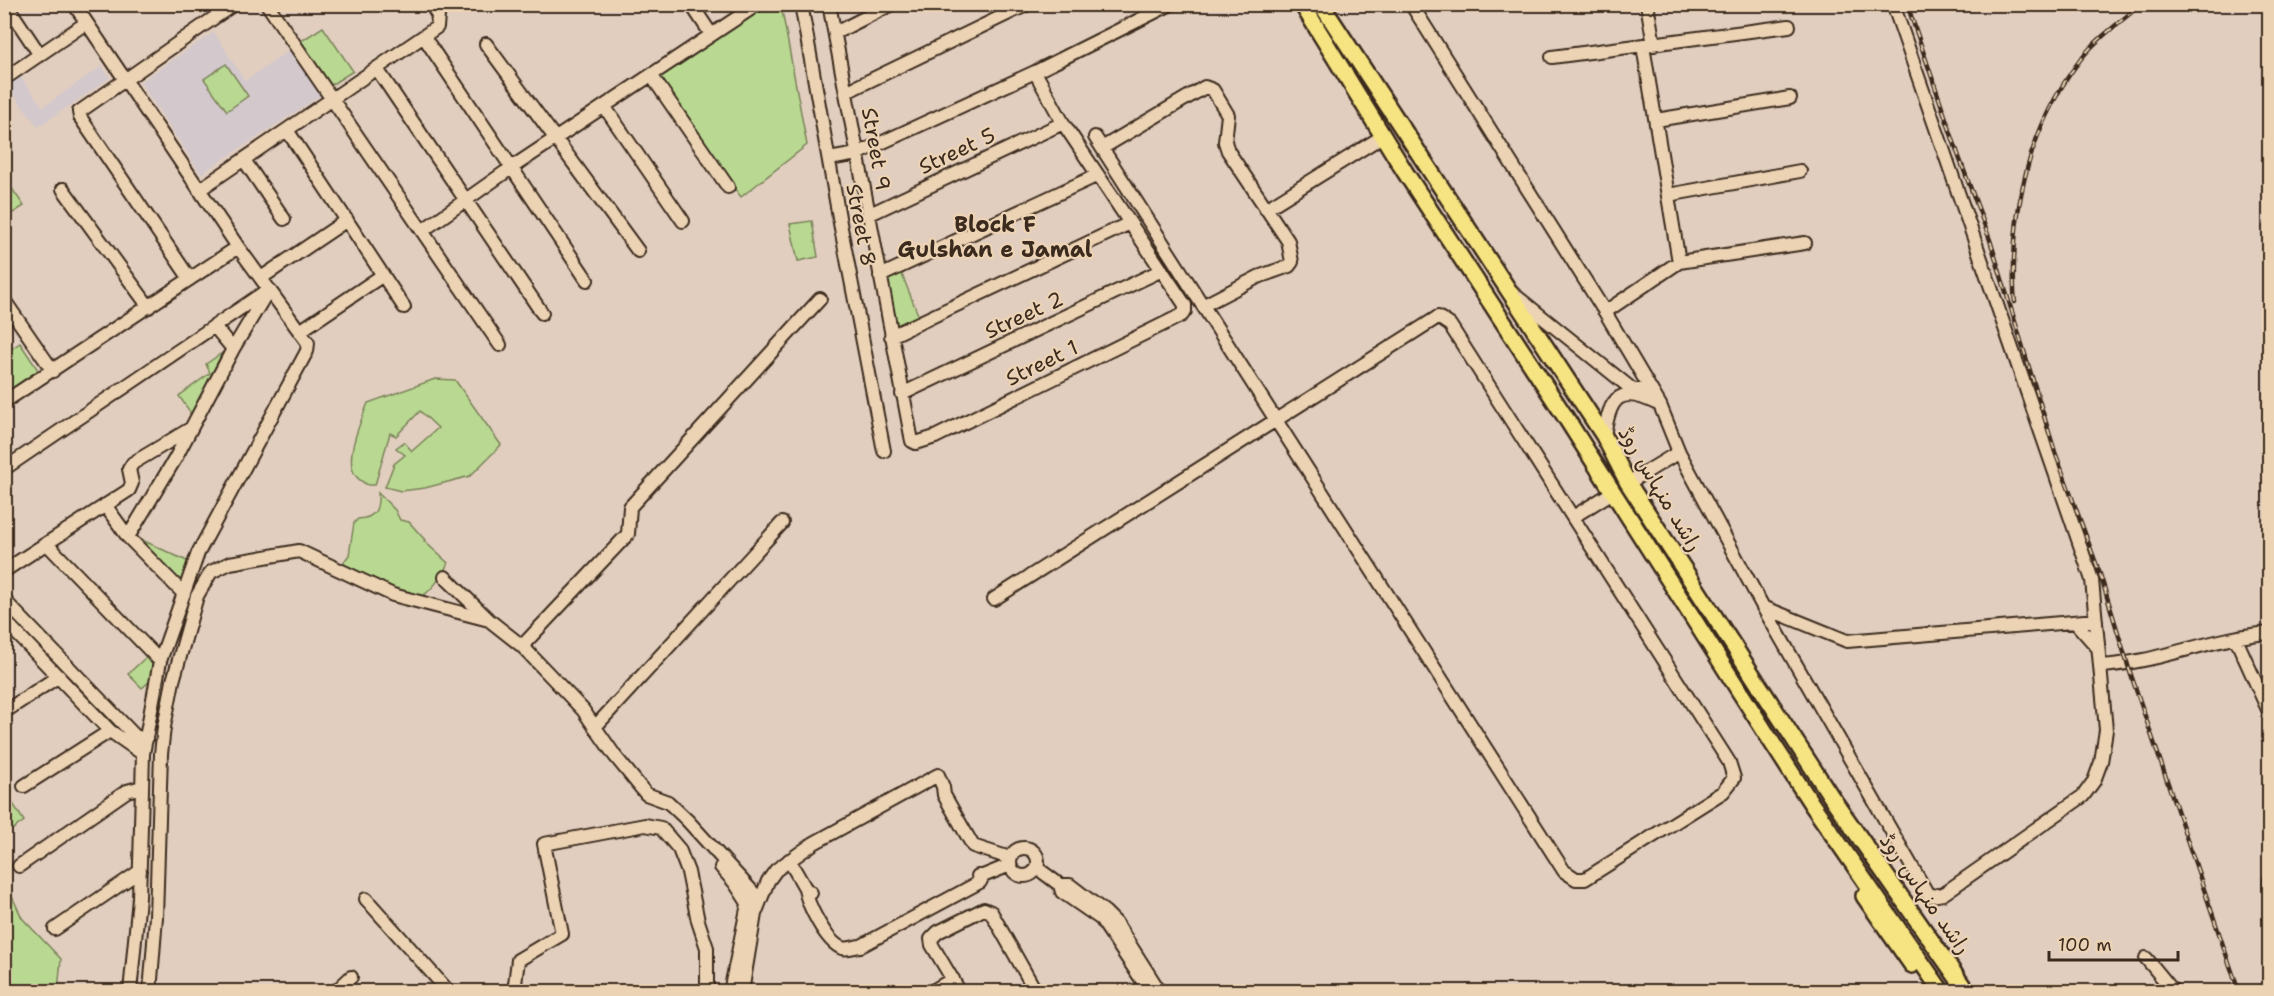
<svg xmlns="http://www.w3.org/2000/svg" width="2274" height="996" font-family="'Shantell Sans','Playpen Sans Arabic',sans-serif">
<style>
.built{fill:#d3c8cc}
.green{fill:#b9d992;stroke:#7a8258;stroke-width:1.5}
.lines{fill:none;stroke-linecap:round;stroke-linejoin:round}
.minor-casing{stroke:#3b2a1e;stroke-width:16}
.major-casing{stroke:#3b2a1e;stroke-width:20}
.minor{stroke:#ecd3b4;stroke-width:12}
.major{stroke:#f6e381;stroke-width:15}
.rail-casing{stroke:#3b2a1e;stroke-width:4.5}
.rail{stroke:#ecd3b4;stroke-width:2;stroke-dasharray:7;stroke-linecap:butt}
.labels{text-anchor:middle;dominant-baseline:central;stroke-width:4.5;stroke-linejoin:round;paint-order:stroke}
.street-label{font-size:21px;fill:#3b2a1e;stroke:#ecd3b4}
.neighbourhood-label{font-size:22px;font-weight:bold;fill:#3b2a1e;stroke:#ecd3b4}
</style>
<rect width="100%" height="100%" fill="#e1cebf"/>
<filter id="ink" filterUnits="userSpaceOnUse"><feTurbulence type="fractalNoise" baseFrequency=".0167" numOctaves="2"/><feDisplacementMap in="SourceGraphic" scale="12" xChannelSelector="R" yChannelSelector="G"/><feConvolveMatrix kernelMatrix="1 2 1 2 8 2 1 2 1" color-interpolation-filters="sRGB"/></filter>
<g filter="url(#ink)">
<path class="built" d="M214,32L245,81L291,49L323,94L201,174L140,82Z
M102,66L110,78L38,127L7,85L20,76L43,107Z"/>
<path class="green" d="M760,5H781L807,145L741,197L651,75Z
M323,27L353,71L331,85L301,41Z
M226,64L248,96L227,111L204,79Z
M4,177L24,206L5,218H4Z
M812,221L818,257L798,261L790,224Z
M899,267L919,317L891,329L880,276Z
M20,343L38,370L5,393V353Z
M222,353L192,415L179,396L210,373L206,364Z
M435,379L455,380L501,445L470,476L425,488L401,491L385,487L394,464L405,455L396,448L404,442L412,451L438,428L420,411L396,436L390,433L375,485H368C364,483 359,480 356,476C343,461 361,420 368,403Z
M378,493L395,510L400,520L409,522L425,540L424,541L448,563C441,578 432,591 418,599L340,567L349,555L354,523L358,519C375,518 379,510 378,493Z
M140,539L189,562L181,582Z
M145,658L153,665L150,681L142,688L128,674Z
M10,799L24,821L5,835V819Z
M5,881L22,918L61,959L58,991H5Z"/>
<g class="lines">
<g class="minor-casing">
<path id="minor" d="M6,4L40,55
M74,4L238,247L308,343L307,351L293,377L198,553L160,661L143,754L139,898L130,992
M267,4L500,345
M691,4L711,34
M801,4L840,223L884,451
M829,4L911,436L912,441L916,443L935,437L1182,315L1185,311V305L1063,123L1035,72
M1411,4L1605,312L1660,405L1679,452L1628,483
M1647,4L1654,45
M835,33L892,4
M424,37L587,280
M486,44L638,251
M1552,57L1789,26
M377,69L542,313
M651,75L728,187
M4,79L86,23
M846,92L1028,4
M604,106L683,221
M1656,120L1790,98
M287,130L404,307
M1102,148L1205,87L1213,90L1228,115L1225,142L1228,151L1288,241L1292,262L1289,266L1258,277L1204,305
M829,159L857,154L1035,72L1171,4
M244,160L284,219
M63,189L149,307
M199,190L437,27L438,16L431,4
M1668,195L1800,171
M1266,209L1383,136
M868,215L1063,123
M422,231L511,168L758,4
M1679,262L1805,243
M880,276L1098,175
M261,278L347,220
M190,279L80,117L79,112L234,4
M1516,296L1633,390H1642L1649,387
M4,300L53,371
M1605,312L1679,262L1643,46
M214,326L233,349
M300,331L383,275
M891,336L1130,223
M902,394L1162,270
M4,402L238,247
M1604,436C1610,395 1620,385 1660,405
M1679,452L1763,607L1927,893L1932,896L1943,894L2083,796L2094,781L2101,762L2106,730L2092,580L1893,4
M4,469L269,289L233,349L175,459L128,537
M105,505L128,537L184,594
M1573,517L1613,492
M47,544L160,661
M4,571L129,490L132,483L129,469L133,463L190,429
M445,577L489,620L522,646L583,710L615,756L646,794L668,802L687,820L760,900
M994,599L1438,317L1450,325L1729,762L1734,778L1723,792L1585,879H1576L1564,871L1095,137
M4,600L135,736L146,740
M1763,607L1847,641L2096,620
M4,620L110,731L143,754
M2075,622L2098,648
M2236,639L2270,714
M522,646L628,534L630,507L820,299
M2100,666C2158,663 2212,637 2270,633
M4,712L59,676
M595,727L782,523
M24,786L110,731
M1010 862a14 14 0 1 1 28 0a14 14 0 1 1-28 0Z
M789,860L805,888L811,893
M19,866L127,791L142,787
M721,867L735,883L755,914
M1037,868L1060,885H1070L1105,912L1116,923L1160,992
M978,876H983L1010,865
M2270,880V890
M1060,885L1062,892L1101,919L1150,992
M805,888C807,904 826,942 842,948C849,950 855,946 861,946L980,882L983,876
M366,899L449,992
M55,929L140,871
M2146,958L2174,992
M150,992L156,917L161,754L164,727L173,681L197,596L211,572L230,563L299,551L393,595L489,620
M335,992L351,977
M514,992L518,960L562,934L544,844L645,825L661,828L679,849L688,872L698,921L707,948V992
M730,992L749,899
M742,992L755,914L768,881L776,870L814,843L938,775L943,787L944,795L973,846L1010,858
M931,992L953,979
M960,992L932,945L931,939L938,932L984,909L991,912L1036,992"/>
</g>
<g class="major-casing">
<path id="major" d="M1302,4L1405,172L1566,418L1771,741L1813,806L1942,992
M1321,4L1604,436L1628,483L1832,798L1967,992
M1864,896L1912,965"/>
</g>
<use href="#minor" class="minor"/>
<use href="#major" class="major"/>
<g class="rail-casing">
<path id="rail" d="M1907,4L1959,157L1990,240L2055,452L2100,574L2130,672L2239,992
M2015,302C2013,288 2014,275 2014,261C2016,188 2036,118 2080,60C2096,39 2121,22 2141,4"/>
</g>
<use href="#rail" class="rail"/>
</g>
</g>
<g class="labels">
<g class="street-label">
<text transform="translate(876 149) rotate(80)">Street 9</text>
<text transform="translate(957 151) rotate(-25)">Street 5</text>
<text transform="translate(861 225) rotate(79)">Street 8</text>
<text transform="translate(1024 315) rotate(-25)">Street 2</text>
<text transform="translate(1042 363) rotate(-26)">Street 1</text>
<text transform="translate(1660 489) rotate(59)">راشد منہاس روڈ</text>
<text transform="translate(1925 894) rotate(55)">راشد منہاس روڈ</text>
</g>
<g class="neighbourhood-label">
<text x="995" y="224">Block F<tspan x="995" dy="25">Gulshan e Jamal</tspan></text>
</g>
</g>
<rect width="2274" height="996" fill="none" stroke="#ecd3b4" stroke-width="24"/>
<rect x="12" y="12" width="2250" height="972" fill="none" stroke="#3b2a1e" stroke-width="2" filter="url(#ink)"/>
<path d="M2049 951v9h129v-9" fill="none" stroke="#3b2a1e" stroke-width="3"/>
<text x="2058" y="951" font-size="18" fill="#3b2a1e" stroke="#ecd3b4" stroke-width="4.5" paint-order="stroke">100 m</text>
</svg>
